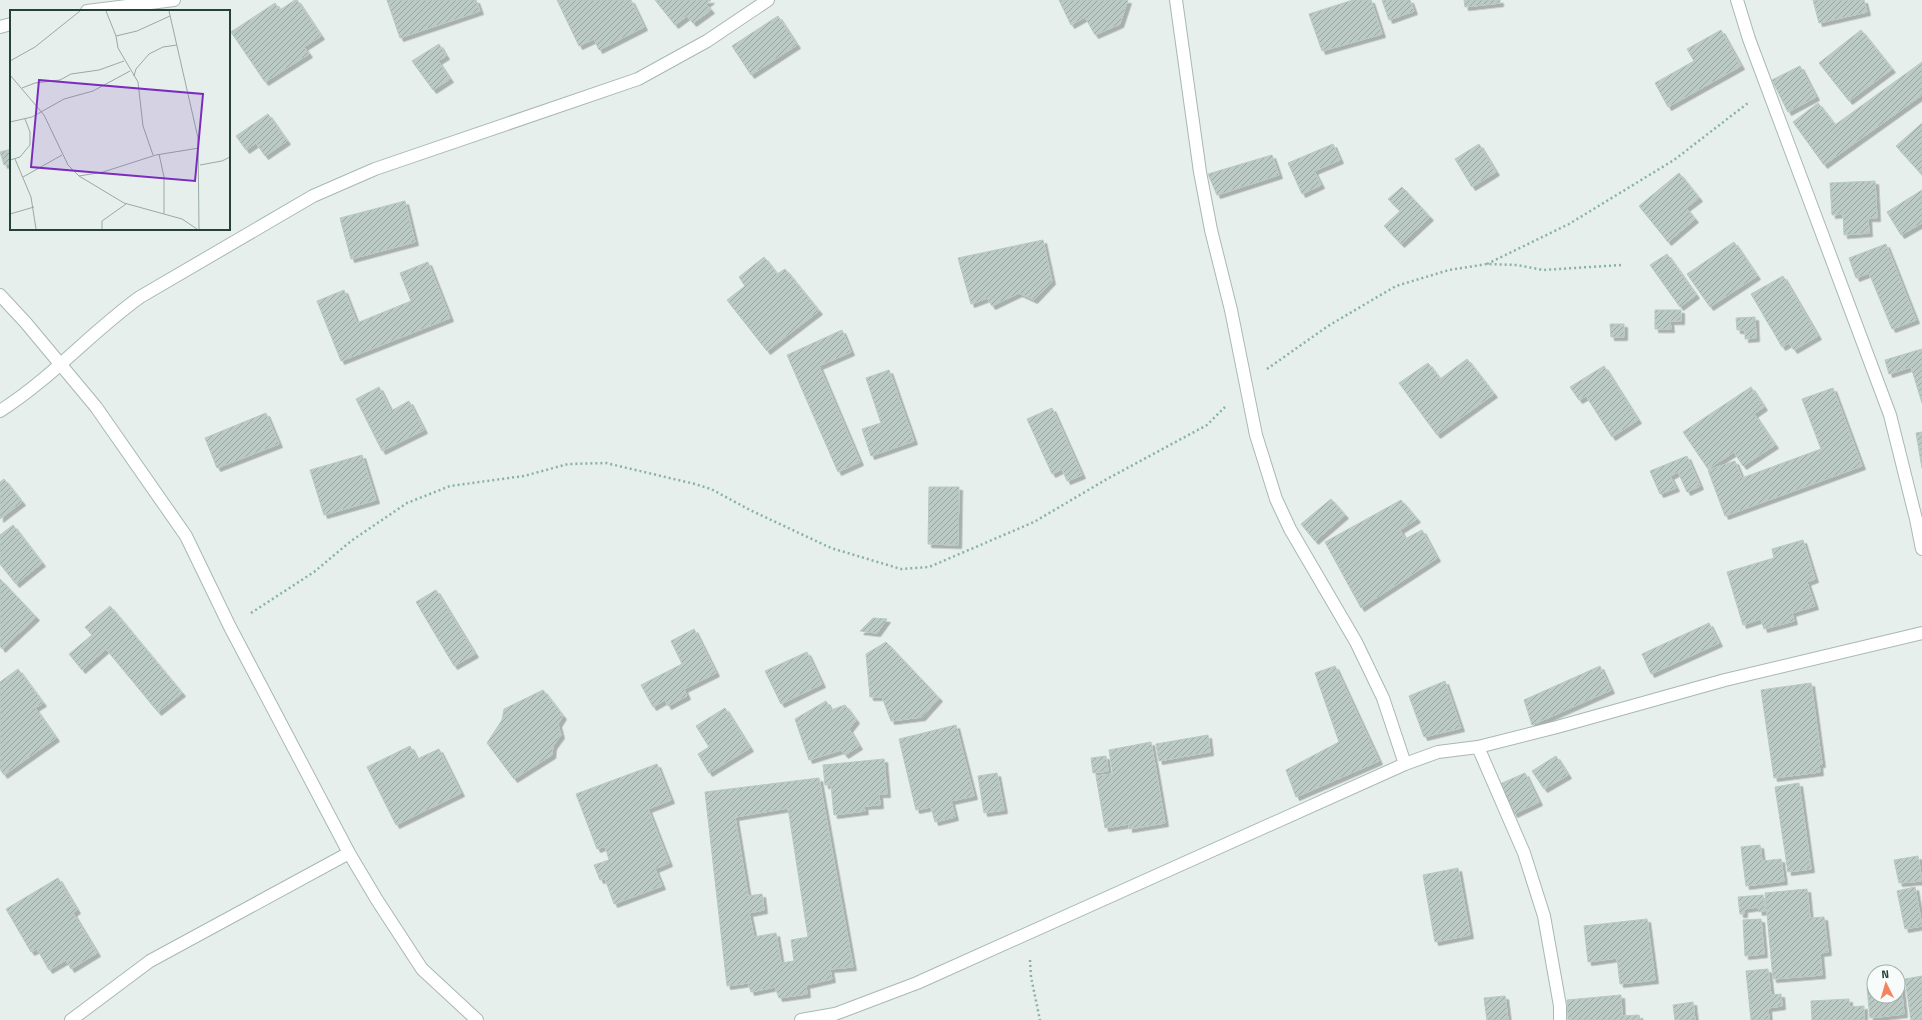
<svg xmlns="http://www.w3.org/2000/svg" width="1922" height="1020" font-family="'Titillium Web',sans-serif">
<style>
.building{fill:url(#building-hatch);stroke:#b8c9c2;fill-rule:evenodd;filter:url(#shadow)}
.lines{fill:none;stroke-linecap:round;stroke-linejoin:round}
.minor-casing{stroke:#a8b8b2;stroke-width:14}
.tertiary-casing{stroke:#a8b8b2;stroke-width:14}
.path{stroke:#86b3a5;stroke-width:2.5;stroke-dasharray:2 3;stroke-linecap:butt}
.minor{stroke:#fff;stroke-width:12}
.tertiary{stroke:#fff;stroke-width:12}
.inset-road{fill:none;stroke:#98aaa4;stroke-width:1}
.view{fill:#7b2cbf;fill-opacity:0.15;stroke:#7b2cbf;stroke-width:2}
.inset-edge{fill:none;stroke:#24423a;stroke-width:2}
</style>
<defs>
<pattern id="building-hatch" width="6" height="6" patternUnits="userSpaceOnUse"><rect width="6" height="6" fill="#bbcac4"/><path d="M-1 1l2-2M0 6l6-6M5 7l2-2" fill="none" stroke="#98a6a0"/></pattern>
<filter id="shadow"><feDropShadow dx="3.5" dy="3.5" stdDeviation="0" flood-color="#0004"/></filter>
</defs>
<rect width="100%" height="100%" fill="#e6efeb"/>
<path class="building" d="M295,0H297L321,36L304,47L309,54L265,82L231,32L275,3L280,10Z
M387,0H476L480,11L400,38Z
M557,0H631L644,27L599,50L594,39L579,46Z
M655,0H711L706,4L711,10L693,23L687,16L675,25Z
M1059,0H1128L1120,24L1095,35L1085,17L1071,25Z
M1353,0H1371L1382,34L1322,51L1309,14Z
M1382,0H1410L1414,11L1389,20Z
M1464,0H1500V3L1465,7Z
M1813,0H1864L1867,12L1819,23Z
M778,16L797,45L751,75L732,46Z
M1721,30L1741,66L1668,107L1655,83L1694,61L1687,49Z
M1861,30L1892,69L1849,101L1819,63Z
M439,44L446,56L438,61L450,79L433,90L412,61Z
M1922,62V95L1824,165L1793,122L1818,103L1835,125Z
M1800,66L1816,97L1788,112L1772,80Z
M268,114L287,141L265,156L256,143L246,150L236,136Z
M1922,123V175L1896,146Z
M1333,144L1340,160L1314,171L1321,185L1302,194L1288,163Z
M1479,144L1496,172L1472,187L1455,159Z
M11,149V163L4,165L0,152Z
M1272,155L1279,175L1217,195L1208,174Z
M1679,173L1699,198L1686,208L1695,219L1668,242L1639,206Z
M1875,181L1877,218H1868L1869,233L1844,235L1843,214L1832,215L1830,183Z
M1402,187L1430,217L1401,244L1384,226L1400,211L1388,199Z
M1922,190V223L1901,235L1887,212Z
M405,201L415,242L351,259L340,218Z
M1043,240L1052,281L1034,300L1019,293L992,306L987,298L971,304L958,258Z
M1734,242L1757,276L1710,307L1687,274Z
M1886,244L1916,320L1892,329L1869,273L1856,278L1849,258Z
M1667,254L1696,295L1680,307L1650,265Z
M764,257L777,274L785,269L819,311L767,351L727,300L745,286L739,277Z
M428,262L450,318L341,361L317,301L344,290L357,323L411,301L400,273Z
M1783,276L1818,336L1794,350L1789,343L1782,347L1751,294Z
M1655,310H1681V321H1670L1671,329H1655Z
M1755,317L1756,338L1745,339V330H1737L1736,318Z
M1610,324H1624V337H1611Z
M842,330L851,352L819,366L860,462L838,472L787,355Z
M1922,349V403L1911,367L1889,374L1885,360Z
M1467,359L1494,394L1437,435L1399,383L1428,363L1440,379Z
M1604,366L1638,420L1612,437L1586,396L1579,400L1570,387Z
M889,370L914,441L871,456L862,429L881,423L866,378Z
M379,387L391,411L409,401L424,430L382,451L356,399Z
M1751,387L1764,407L1754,414L1775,445L1743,466L1734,452L1708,469L1683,432Z
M1833,388L1862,466L1725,516L1708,470L1735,461L1742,478L1821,449L1802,399Z
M1052,408L1082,475L1067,481L1062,469L1052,474L1027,419Z
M266,413L279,444L217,468L205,438Z
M1922,432V468L1916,433Z
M362,455L376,500L324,515L310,470Z
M1687,456L1700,486L1687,492L1678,472L1670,476L1676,488L1660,494L1650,471Z
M4,479L22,502L0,519V482Z
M929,487H959L958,545L928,544Z
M1331,499L1345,515L1315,541L1301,524Z
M1401,500L1417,519L1400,530L1405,539L1422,530L1437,558L1361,608L1325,542Z
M13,525L42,563L16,584L0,564V535Z
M1803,540L1815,579L1807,582L1815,606L1792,613L1794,621L1764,629L1761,619L1743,625L1727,572L1774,558L1772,549Z
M0,579L36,617L2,649L0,646Z
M436,590L475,654L454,666L416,602Z
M110,606L182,693L158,712L106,649L82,670L69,654L92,635L85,627Z
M873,618L887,619L877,633L860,631Z
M1709,623L1719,643L1651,674L1642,654Z
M694,629L716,673L684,689L687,696L668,706L665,700L653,707L641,685L682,664L671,641Z
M886,642L939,698L922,717L891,721L882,697H870L866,654Z
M807,652L822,684L781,704L765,671Z
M1335,666L1379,761L1296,797L1286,770L1339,742L1315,673Z
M1600,666L1611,690L1532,725L1524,700Z
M18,669L43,703L35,708L56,738L4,775L0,769V682Z
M1445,681L1461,728L1424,737L1409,696Z
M1811,683L1822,764H1819L1820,772L1774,778L1761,690Z
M543,690L563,716L558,724L561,735L553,746L552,755L514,779L487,743L502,720L504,709Z
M826,701L831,710L845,705L856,720L849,729L859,746L845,755L841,750L809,760L795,719Z
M725,708L750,748L709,773L698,754L709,747L696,726Z
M956,725L974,796L951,801L955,817L935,822L931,807L916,810L899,739Z
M1208,735L1210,752L1159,761L1156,744Z
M1151,742L1165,823L1129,829V824L1105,828L1096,776L1113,774L1109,750Z
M410,746L417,759L439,749L461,793L396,825L367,767Z
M1106,756L1108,771L1093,773L1091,758Z
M1556,756L1568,775L1544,789L1532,771Z
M884,759L887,794H879L880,805L864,806L865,811L834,815L831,785H825L823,765Z
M657,764L671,800L648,809L669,863L655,869L662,886L614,904L605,879L600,880L594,865L609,860L605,846L597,849L576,794Z
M997,773L1004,810L984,813L978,776Z
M1525,773L1539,802L1514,814L1500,784Z
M819,778L853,967L830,969L832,979L806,985L807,994L779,998L775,987L751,992L748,983L727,986L705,792ZM788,808L808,937L791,940L794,961L781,963L776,933L754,937L749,913L764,910L762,894L748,896L735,817Z
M1799,783L1811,869L1788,872L1775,787Z
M1760,845L1762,861L1781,859L1784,881L1746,886L1741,847Z
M1918,856L1922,881L1899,883L1894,860Z
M1458,868L1470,935L1435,942L1423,875Z
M58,878L77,910L73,913L97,953L71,969L66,960L49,970L37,949L31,952L6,909Z
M1915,887L1922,926L1905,929L1897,891Z
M1807,889L1810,918L1824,917L1828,952L1820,953L1822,975L1773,979L1765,893Z
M1763,895L1765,911L1759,912L1758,907L1744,909V914H1740L1738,897Z
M1647,919L1655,980L1620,984L1617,958L1588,962L1584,926Z
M1761,919L1764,954L1745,956L1743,920Z
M1768,969L1771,995L1781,994L1782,1006L1768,1008L1769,1020H1751L1746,971Z
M1922,976V1020H1911L1905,979Z
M1898,984H1901L1904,1014L1870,1018L1867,988L1874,987V996H1898Z
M1621,995L1622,1016L1639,1015L1640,1020H1568L1567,1000Z
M1505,996L1508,1020H1487L1484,998Z
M1849,999V1007L1864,1006V1020H1812L1811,1001Z
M1693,1002L1695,1020H1675L1673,1005Z"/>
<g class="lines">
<g class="minor-casing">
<path id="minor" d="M1176,0L1200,172L1211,230L1231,310L1256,435L1276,499L1290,529L1356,642L1383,698L1405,764
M1737,0L1749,39L1890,415L1916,519L1922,549
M87,11L174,0
M0,27L11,24
M0,411C52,378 91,332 140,297L313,196L375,169L638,79L707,41L768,0
M1478,747L1524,853L1544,916L1560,1006V1020
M71,1020L150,961L349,853
M801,1020L835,1014L917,983L1405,764L1438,752L1478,747L1557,727L1725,680L1922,633"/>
</g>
<g class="tertiary-casing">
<path id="tertiary" d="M0,295L26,323L96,407L186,536L230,627L349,853L377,900L422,969L477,1020"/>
</g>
<path class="path" d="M1487,264L1569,224L1674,160L1748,103
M1267,369L1328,326L1396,286L1449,270L1487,264L1517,265L1543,270L1621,265
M251,613L314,572L351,541L407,503L450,486L524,476L568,464L606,463L695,484L711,489L750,510L831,548L901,569L929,567L1034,522L1107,479L1207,425L1225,407
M1030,960L1031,977L1040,1020"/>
<use href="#minor" class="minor"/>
<use href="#tertiary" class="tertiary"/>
</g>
<g transform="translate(10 10)">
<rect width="220" height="220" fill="#e6efeb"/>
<path class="inset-road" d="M96,1L106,26L108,38L128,72L133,116L143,145M159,1L188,128L189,219M106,26L127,21L160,6M0,51L25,37L70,1M0,65L34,105L58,155L69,166L114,193L172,209L187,219M124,66L126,59L139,44L153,37L167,35M12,78L25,73L50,70L61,64L89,60L114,51M0,112L22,107L54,89L83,81L120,61M149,144L154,167V204M5,149L21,187L26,219M0,150L10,147L20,135V122L15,109M190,155L212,151L220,147M69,166L93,162L146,145L189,138M13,167L52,145M0,204L24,197M92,219V211L116,194"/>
<path class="view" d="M29,70L193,84L185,171L21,157Z"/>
<rect width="220" height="220" class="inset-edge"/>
</g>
<g transform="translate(1886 984) rotate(355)"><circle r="19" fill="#f7fbf9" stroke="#a3b1ad"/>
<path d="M0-3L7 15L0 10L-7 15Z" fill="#f4845f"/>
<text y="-6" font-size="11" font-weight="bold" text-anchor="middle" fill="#24423a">N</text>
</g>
</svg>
